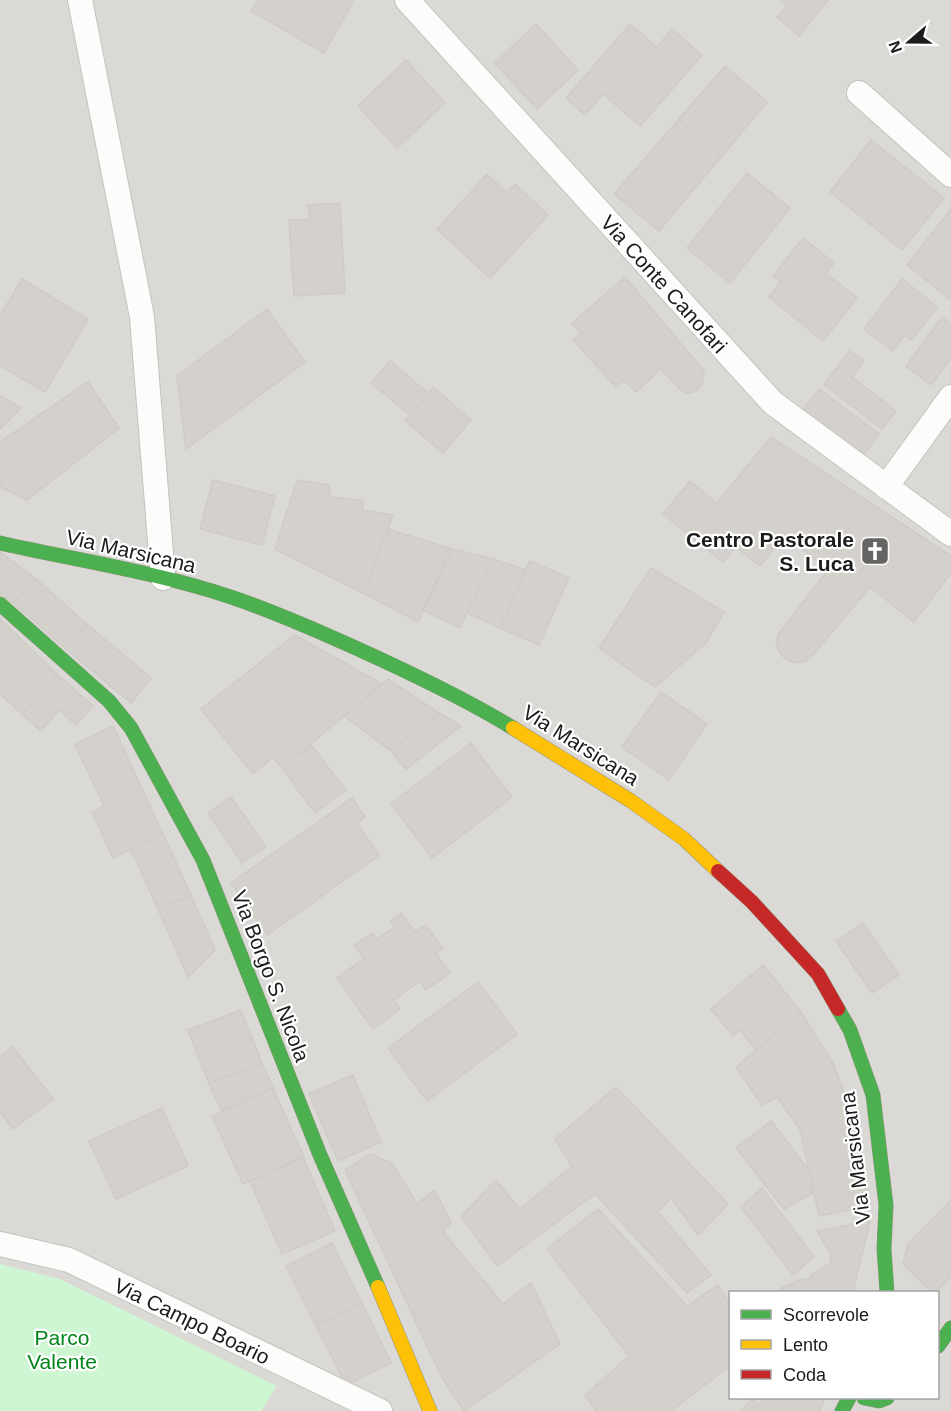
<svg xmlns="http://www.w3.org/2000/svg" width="951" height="1411" font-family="Helvetica,sans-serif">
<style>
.residential{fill:#dad9d6;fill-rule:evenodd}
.park{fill:#cff6d3}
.building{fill:#d4d1cc;stroke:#cfcbc5;stroke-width:1.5}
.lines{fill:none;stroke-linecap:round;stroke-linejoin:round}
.street-casing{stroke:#c4c3c0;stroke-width:26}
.fast-casing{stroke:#91957c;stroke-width:15}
.slow-casing{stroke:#91957c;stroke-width:15}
.jam-casing{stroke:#91957c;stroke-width:15}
.street{stroke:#fcfcfb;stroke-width:24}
.fast{stroke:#4caf50;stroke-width:14}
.slow{stroke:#ffc107;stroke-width:14}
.jam{stroke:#c62828;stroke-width:14}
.labels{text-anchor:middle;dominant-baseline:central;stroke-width:4.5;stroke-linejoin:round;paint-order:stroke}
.street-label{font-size:21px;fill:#1c1c1c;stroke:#fff}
.poi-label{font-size:21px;font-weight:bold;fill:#1c1c1c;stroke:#fff;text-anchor:end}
.park-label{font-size:21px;fill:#00841a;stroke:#fff}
</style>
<rect width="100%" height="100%" fill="#eceae4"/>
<path class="residential" d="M0,0H951V1411H0ZM730,1292H938V1398H730Z"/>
<path class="park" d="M0,1264L60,1279L277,1386L261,1411H0Z"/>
<path class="building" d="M258,0H350L353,2L324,53L251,11Z
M780,0H828L799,36L777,17L787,6Z
M536,24L578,70L537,109L495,63Z
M630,24L657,47L672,29L702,55L640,126L603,94L585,115L566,98Z
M406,60L445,103L397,148L358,106Z
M725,66L767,102L722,156L679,119Z
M679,119L722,156L689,195L646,157Z
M871,140L944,198L902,250L830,192Z
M646,157L689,195L659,231L614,194Z
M747,173L790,208L730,283L687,248Z
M487,174L507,193L515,184L548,215L490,278L437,229Z
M340,203L345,293L294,296L289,220L310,219L308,205Z
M951,209V300L907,265Z
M803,238L834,263L826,273L857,298L823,341L769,297L781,282L773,276Z
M625,277L704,371L702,385L696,391L689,393L682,391L661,369L636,392L624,380L616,387L573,340L581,333L572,323Z
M22,279L88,319L45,392L0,366V316Z
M902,279L937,307L912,340L905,335L893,351L864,329Z
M267,309L305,362L186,449L177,376Z
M942,317L951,324V358L931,385L906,366Z
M850,351L864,361L852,377L896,411L882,429L824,384Z
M390,361L428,393L410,415L371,383Z
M88,382L119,428L27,500L0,487V442Z
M433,387L471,420L443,453L405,421Z
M819,389L879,434L860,459L800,414Z
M0,396L21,408L0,429Z
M771,437L951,556V573L914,622L870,587L812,656L806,661L796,663L787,660L779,652L776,642L779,633L828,570L785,535L760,566L736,547L723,562L663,514L690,481L717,503Z
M213,480L275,496L262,545L200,529Z
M297,480L328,485L331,497L363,501V510L393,515L363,593L275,549Z
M388,529L452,549L418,622L363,593Z
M452,549L493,559L460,628L422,610Z
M0,552L35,578L13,603L0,593Z
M493,559L526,570L500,628L467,613Z
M530,561L569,578L539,645L500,628Z
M651,568L724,612L706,643L655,687L599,648Z
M35,578L88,625L66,649L13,603Z
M0,619L57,674L22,714L0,694Z
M88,625L151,678L131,703L66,649Z
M295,635L382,684L282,768L273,757L253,774L201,709Z
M57,674L93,706L76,725L59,710L41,731L22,714Z
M388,679L439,713L390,750L344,716Z
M661,692L707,724L669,780L622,747Z
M439,713L461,726L406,769L390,750Z
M113,726L163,834L113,858L92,812L104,806L75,744Z
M471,743L512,797L432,858L391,804Z
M311,745L346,790L315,813L282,768Z
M231,797L266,847L242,863L208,813Z
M352,798L365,817L357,823L379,855L267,935L231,883Z
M163,834L191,895L158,909L131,849Z
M191,895L215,950L188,977L158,909Z
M401,913L415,932L426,925L443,949L436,954L450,973L426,990L420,981L394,1000L400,1009L373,1029L337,978L364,958L354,945L372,933L377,939L395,927L391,921Z
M863,923L899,975L872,993L836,941Z
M763,965L801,1012L756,1050L740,1030L733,1036L711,1009Z
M478,982L517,1034L427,1101L388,1048Z
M241,1010L262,1063L209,1084L188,1030Z
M801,1012L834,1065L856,1125L870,1206L819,1216L800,1129L777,1097L762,1105L736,1067Z
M13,1047L53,1099L13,1129L0,1112V1057Z
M262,1063L273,1088L222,1111L209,1084Z
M353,1075L381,1142L338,1161L309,1094Z
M616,1087L728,1204L698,1235L671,1198L658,1212L711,1275L687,1293L595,1194L497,1266L461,1216L496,1180L520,1209L572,1166L555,1139Z
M273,1088L304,1157L243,1184L212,1116Z
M162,1108L188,1166L116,1199L89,1141Z
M771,1121L809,1170L813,1193L784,1209L736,1148Z
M370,1154L392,1163L417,1204L434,1190L451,1222L443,1232L503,1304L531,1283L560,1344L464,1411L441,1376L345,1170Z
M303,1157L335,1231L282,1254L250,1181Z
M762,1188L814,1257L793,1275L741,1207Z
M951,1200V1277L935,1292H931L903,1264L908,1244Z
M598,1209L687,1306L718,1285L730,1305V1366L671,1411H596L585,1395L629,1356L547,1249Z
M870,1221L853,1292H778L782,1288L802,1279L809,1280L812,1274L831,1263L830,1252L817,1231Z
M332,1243L362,1303L316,1326L286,1266Z
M362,1303L391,1363L346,1385L316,1326Z
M763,1398H825L820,1411H741L752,1399L760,1406Z"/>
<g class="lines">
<g class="street-casing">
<path id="street" d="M80,0L142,317L163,578
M407,0L773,403L951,534
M859,93L951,175
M886,487L951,397
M0,1244L69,1260L380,1411"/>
</g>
<g class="fast-casing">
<path id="fast" d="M0,543C77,560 156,572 231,597C275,612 316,630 358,649C411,673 464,698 513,728
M0,604L109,701L131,728L203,860L320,1155L378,1287
M838,1009L850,1030L873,1095L886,1205L884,1249L887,1292
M938,1346L951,1328
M864,1398L879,1401L887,1398
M842,1411L849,1398"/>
</g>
<g class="slow-casing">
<path id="slow" d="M513,728L631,801L684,839L718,871
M378,1287L430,1411"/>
</g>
<g class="jam-casing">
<path id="jam" d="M718,871L752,902L818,974L838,1009"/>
</g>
<use href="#street" class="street"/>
<use href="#fast" class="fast"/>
<use href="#slow" class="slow"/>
<use href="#jam" class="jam"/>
</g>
<defs>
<g id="church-square" transform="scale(1.5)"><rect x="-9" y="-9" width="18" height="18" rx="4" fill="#656462" stroke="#fff"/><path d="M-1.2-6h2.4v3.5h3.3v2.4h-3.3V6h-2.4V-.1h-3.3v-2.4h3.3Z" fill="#fff"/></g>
</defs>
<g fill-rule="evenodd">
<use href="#church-square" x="875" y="551"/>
</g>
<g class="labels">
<g class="street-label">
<text transform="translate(664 284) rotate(48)">Via Conte Canofari</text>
<text transform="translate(131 551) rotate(13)">Via Marsicana</text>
<text transform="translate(581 745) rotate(32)">Via Marsicana</text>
<text transform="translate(271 976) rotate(69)">Via Borgo S. Nicola</text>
<text transform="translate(855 1158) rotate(-97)">Via Marsicana</text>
<text transform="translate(192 1321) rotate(26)">Via Campo Boario</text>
</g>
<g class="poi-label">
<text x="854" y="539">Centro Pastorale<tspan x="854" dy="24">S. Luca</tspan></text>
</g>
<g class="park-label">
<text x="62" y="1337">Parco<tspan x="62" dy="24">Valente</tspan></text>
</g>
</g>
<rect x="729" y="1291" width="210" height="108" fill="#ffffff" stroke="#a4a4a4" stroke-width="1.5"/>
<rect x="741" y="1310" width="30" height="9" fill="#4caf50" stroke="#a4a4a4" stroke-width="1.5"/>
<text x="783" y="1321" font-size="18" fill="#1c1c1c">Scorrevole</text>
<rect x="741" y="1340" width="30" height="9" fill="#ffc107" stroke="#a4a4a4" stroke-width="1.5"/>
<text x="783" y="1351" font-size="18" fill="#1c1c1c">Lento</text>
<rect x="741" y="1370" width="30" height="9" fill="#c62828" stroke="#a4a4a4" stroke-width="1.5"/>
<text x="783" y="1381" font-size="18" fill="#1c1c1c">Coda</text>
<g transform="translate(909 42) rotate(250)" stroke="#ffffff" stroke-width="4.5" paint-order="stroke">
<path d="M0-4.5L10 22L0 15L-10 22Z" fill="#1c1c1c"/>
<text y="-9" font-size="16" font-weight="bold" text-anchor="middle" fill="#1c1c1c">N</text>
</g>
</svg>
